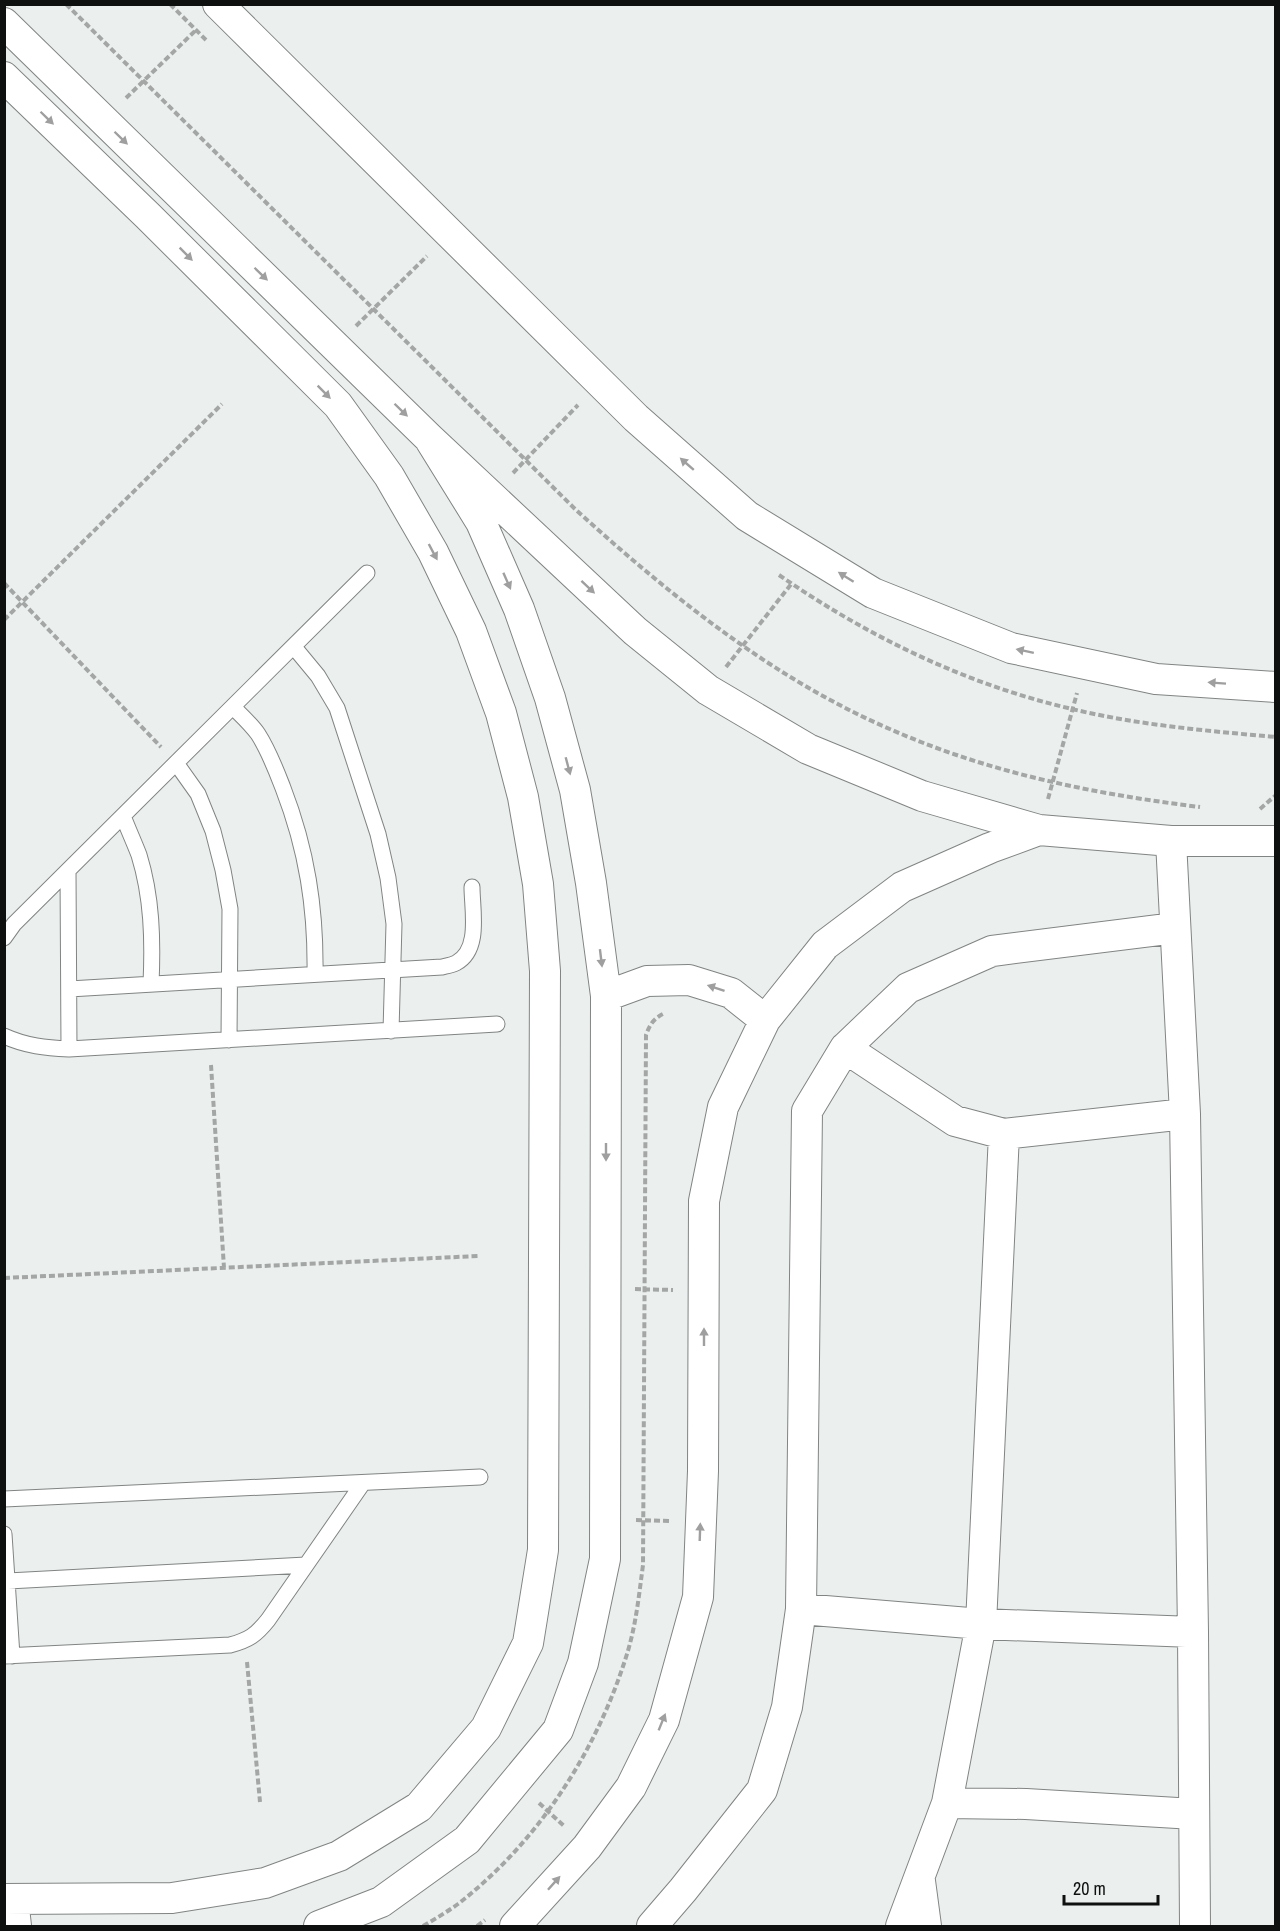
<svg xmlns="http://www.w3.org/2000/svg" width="1280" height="1931" font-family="'Archivo Narrow',sans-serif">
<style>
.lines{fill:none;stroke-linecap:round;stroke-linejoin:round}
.lane-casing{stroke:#808483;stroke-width:17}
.street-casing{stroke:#808483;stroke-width:32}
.path{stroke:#a3a6a5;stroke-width:4;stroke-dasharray:6 3;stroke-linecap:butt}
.lane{stroke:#fff;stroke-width:15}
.street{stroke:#fff;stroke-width:30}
.oneway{fill:#9f9f9f}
</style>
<rect width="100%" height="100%" fill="#ebefee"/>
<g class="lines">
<g class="lane-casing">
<path id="lane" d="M294,647L318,676L337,708L378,834L388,878L394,924L391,1031
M233,707C241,715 251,724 258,734C269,751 276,770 283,788C307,850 316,909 315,974
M176,763L198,794L213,831L223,870L230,909L229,1040
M123,816C128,829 134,842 139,855C152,897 153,940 151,984
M68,871L69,1049
M4,938L14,924L367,573
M69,989L442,967C446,966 452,965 456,963C481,950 472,910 472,887
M4,1036C26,1046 46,1048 69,1049L497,1024
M4,1499L480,1477
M4,1534L12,1656
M8,1581L306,1565
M4,1656L230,1645C249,1640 256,1635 268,1620L363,1483"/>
</g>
<g class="street-casing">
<path id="street" d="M218,4L636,418L747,516L873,593L1011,648L1156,679L1276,687
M4,23L429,438L635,631L708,690L808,749L922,796L1039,830L1171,841H1276
M4,77L148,216L338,405L389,476L433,552L471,631L501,713L523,797L538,884L545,971L543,1550L528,1643L486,1728L419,1807L339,1856L265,1883L172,1898L4,1899
M1171,841L1185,1114L1193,1632L1195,1926
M606,996L647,981L689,980L731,993L765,1020
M845,1048L955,1121L1004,1134L1185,1114
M801,1609L981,1624L1193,1632
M947,1803L981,1624L1004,1134
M920,1881L926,1926
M13,1899L16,1926
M319,1926L381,1902L467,1840L558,1730L583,1663L605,1559L606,996L591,883L575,790L550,698L519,609L481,522L429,438
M515,1926L587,1847L631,1787L664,1720L698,1597L703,1471L704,1201L723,1107L765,1020L825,945L902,887L990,848L1039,830
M652,1926L683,1890L762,1790L787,1707L801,1609L807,1111L845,1048L908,988L992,951L1175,928
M901,1926L947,1803L1026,1804L1194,1814"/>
</g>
<path class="path" d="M66,4L576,510C671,596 773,679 892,730C990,773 1094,794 1200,807
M170,4L206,40
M126,98L196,30
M356,326L427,256
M513,473L578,405
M779,575C869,637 965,684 1072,709C1138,725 1208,731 1276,737
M4,583L161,747
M4,620L222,404
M726,667L792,583
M1048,799L1077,693
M1260,809L1276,795
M211,1065L224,1268
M4,1278L478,1256
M635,1289L673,1290
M636,1520L670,1521
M247,1662L260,1802
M539,1803L564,1826
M423,1926C435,1919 447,1912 458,1904C538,1842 597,1751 627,1654C636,1625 639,1595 643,1565L646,1035C650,1024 654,1018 665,1013
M477,1926L485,1920"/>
<use href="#lane" class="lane"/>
<use href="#street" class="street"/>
</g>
<defs><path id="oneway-solid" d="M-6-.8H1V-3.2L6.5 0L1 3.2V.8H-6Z" transform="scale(1.5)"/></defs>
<g class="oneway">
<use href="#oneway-solid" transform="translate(47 118) rotate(44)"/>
<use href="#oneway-solid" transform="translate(121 138) rotate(44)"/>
<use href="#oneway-solid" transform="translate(186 254) rotate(45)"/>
<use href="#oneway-solid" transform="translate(261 274) rotate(44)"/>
<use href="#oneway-solid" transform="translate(324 392) rotate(45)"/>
<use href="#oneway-solid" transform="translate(401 410) rotate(44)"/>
<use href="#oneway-solid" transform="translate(687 464) rotate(-139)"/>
<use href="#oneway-solid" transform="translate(433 552) rotate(62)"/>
<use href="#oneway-solid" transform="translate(846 577) rotate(-148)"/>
<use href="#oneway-solid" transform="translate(507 581) rotate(66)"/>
<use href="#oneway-solid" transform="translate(588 587) rotate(43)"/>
<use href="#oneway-solid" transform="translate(1025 651) rotate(-168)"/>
<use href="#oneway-solid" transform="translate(1217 683) rotate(-176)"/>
<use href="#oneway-solid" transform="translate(568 766) rotate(75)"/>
<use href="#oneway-solid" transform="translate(601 958) rotate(83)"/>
<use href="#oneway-solid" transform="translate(716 988) rotate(-162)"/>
<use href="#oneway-solid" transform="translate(606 1152) rotate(90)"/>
<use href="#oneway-solid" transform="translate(704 1337) rotate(-90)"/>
<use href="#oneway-solid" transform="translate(700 1532) rotate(-88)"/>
<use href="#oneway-solid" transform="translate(662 1722) rotate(-68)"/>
<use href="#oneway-solid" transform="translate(554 1883) rotate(-48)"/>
</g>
<rect width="1280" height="1931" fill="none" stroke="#0e0f0f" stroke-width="12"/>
<path d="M1064 1895v9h94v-9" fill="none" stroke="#0e0f0f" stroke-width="3"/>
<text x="1073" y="1895" font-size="18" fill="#0e0f0f" stroke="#ebefee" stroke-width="4.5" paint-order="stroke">20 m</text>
</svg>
